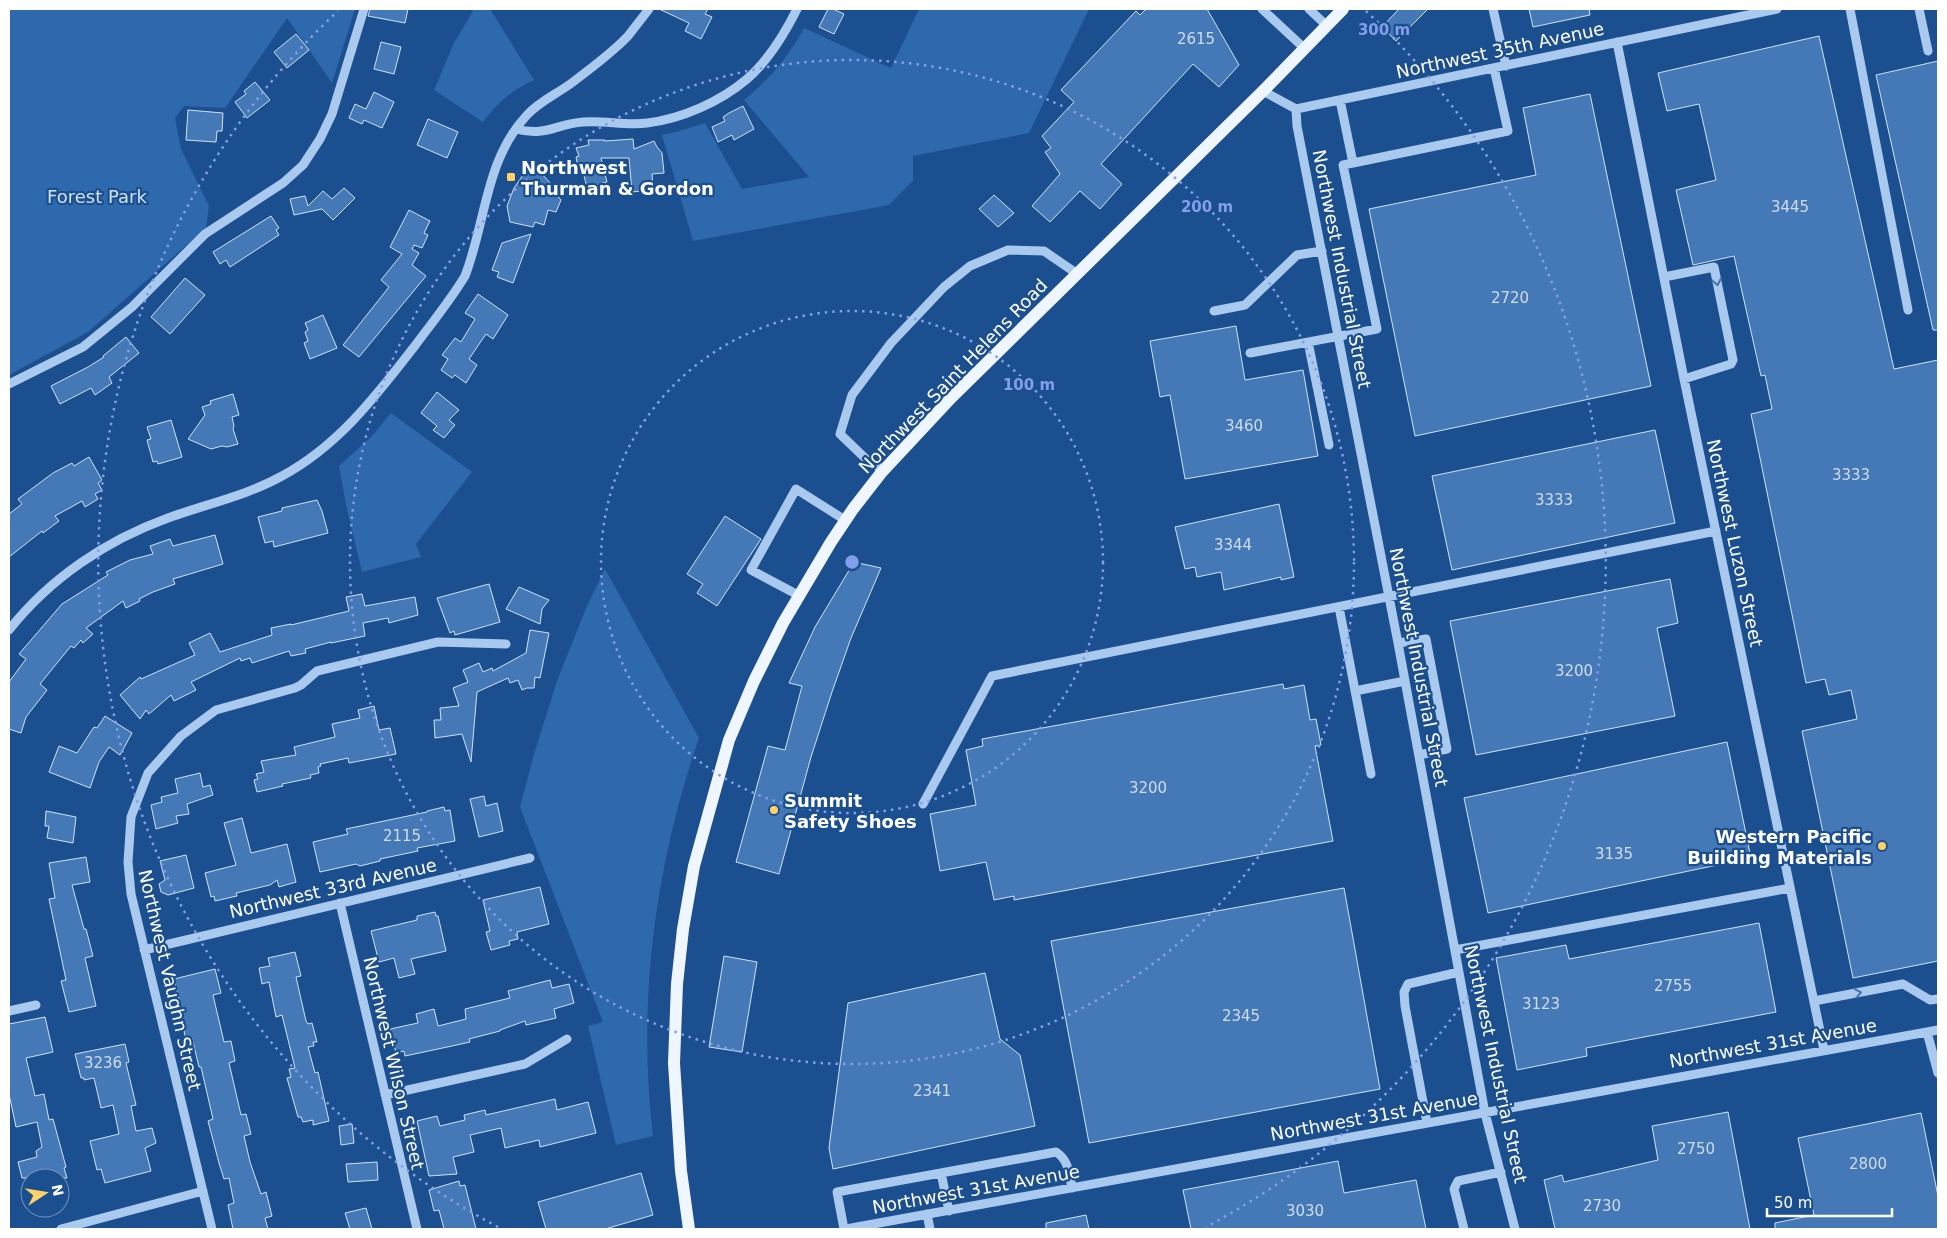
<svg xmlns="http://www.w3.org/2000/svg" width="1947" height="1238" font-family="'DejaVu Sans',sans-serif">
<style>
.green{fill:#2e69ad}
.building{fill:#4478b7;stroke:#cfe3fa}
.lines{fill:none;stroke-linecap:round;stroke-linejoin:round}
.minor{stroke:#a9c9ee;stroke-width:9}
.major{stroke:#f0f6ff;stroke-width:12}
.oneway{stroke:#4674ac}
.ring{fill:none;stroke:#839eea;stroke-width:2.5;stroke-dasharray:2.5 5}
.poi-dot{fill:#ffd166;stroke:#1b4f8f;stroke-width:2}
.labels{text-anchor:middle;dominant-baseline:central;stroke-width:4.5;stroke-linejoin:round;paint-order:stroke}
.number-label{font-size:15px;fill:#d0dded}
.street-label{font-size:18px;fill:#fff;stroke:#1b4f8f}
.poi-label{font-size:18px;font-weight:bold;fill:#fff;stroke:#1b4f8f;text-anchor:start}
.park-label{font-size:18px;fill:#cfe3fa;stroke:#1b4f8f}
.centre{fill:#839eea;stroke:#1b4f8f;stroke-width:2.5}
.ring-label{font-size:15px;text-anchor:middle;font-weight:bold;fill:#839eea;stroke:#1b4f8f;stroke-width:4.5;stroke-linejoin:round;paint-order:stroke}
</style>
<rect width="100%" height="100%" fill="#1b4f8f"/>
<path class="green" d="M9,9H355L332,83L287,18L225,108L184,106L175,118L181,149L209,206L206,228L88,332L9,375Z
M472,9H490L534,80C512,90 497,103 483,122L434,90L454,43L473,11Z
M919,9H1089L1029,133L913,156V181L889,205L693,241L662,135L676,132L705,123L742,189L809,177L744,100C770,79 789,56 804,28L891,68Z
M391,413L472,472L416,544L421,557L362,572L346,505L339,466L373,435Z
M605,569L699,738C655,866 637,1002 653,1136L616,1145L588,1026L603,1022L520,807L534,754L558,678L587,606Z"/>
<path class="building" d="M370,9H408L405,23L368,16Z
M659,9H708L705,14L712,17L701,39L685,31L689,23Z
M828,9H833L844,14L834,34L819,27Z
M1146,9H1207L1239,65L1219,87L1193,64L1101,164L1122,184L1100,209L1080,191L1050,222L1032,206L1060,174L1045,152L1051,148L1042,136L1074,102L1061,90L1136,11L1140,15Z
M1399,9H1428L1396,41L1382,27Z
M1529,9H1589L1590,15L1533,27Z
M296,34L309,50L287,68L274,52Z
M1819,36L1894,369L1938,360V961L1853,978L1802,731L1857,719L1851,690L1829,695L1825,679L1806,683L1751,414L1772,409L1765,375L1761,376L1734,256L1693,265L1676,190L1716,180L1699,104L1667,111L1658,73Z
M381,42L401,47L394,74L374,69Z
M1938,61V330H1933L1876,75Z
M255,82L270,100L247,118L235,102L246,94L244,91Z
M374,92L394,102L382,128L364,120L362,124L349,118L355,104L366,109Z
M1590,94L1651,386L1415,436L1369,209L1536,175L1523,108Z
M743,106L754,129L734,140L732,135L718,142L712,127L725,121L723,117L729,113Z
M188,110L223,113L222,131H217L216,142L186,140Z
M428,119L458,132L447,158L417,145Z
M633,139L634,149L654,141L657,147L662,153L664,173L652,174L653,190L632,192L629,158H601L607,182L587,187L583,172L579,173L576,157L579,156L576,148L589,145L588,140H605V141Z
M537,169L555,188L553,191L561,200L556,212L548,210L544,225L535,222L533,227L510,222L507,206L514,188L525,172L530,175Z
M344,188L355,198L333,220L322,209L294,215L290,199L305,196L308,206L323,191L332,199Z
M994,195L1014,213L998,227L979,209Z
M409,210L430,221L424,233L428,235L422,248L414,245L412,249L419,253L412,265L426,276L359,357L343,345L389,287L381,280L402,254L390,247Z
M271,216L279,228L276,230L279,235L230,267L226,260L220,264L213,252Z
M531,234L513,283L497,277L499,272L492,270L502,243Z
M185,278L205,295L170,334L151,317Z
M478,294L508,315L493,339L486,334L469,359L477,365L466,383L455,375L452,378L441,370L448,359L442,355L455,338L461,342L475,319L465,313Z
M323,315L337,348L310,359L304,343L308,341L305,332L308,330L305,323Z
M1236,326L1245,380L1303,370L1318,456L1185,479L1170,395L1160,397L1150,341Z
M126,337L139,353L109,377L112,383L95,395L91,388L60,404L51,386L88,367L104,357L103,356Z
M437,392L459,410L449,420L455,425L444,438L433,430L437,426L421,413Z
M233,394L239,415L232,417L234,426L233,429L238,444L227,447L222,446L211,449L188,439L205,415L202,407L211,404L210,401Z
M171,420L182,457L158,464L157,461L153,462L147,440L151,439L147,427Z
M1655,430L1675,523L1452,570L1432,476Z
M89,457L102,480L98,483L102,490L95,494L98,499L85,507L82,501L55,516L59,521L43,533L42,531L9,557V514L22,504L18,499L53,473L72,463L74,466Z
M317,500L322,511L328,533L274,547L273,541L265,543L258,517L282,511V508Z
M1279,504L1294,577L1281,580V577L1224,590L1221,572L1197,577L1195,567L1185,569L1175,527Z
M725,516L761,539L717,606L697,593L703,584L687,574Z
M215,535L223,564L173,579L175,584L153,592L139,599L140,601L126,608L123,601L86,628L93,634L83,643L81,640L74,648L71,646L40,684L47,690L26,717L21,733L9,729V682L26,659L19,654L62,604L108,575L106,572L130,560L153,554L150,546L170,539L173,546Z
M854,562L881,568L851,638L832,692L811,757L779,874L736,862L768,746L785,750L802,686L789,683L815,627Z
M1670,579L1678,623L1657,628L1675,716L1476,755L1450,621Z
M489,584L500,622L455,635L454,631L450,633L437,598Z
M519,587L549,600L542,609L540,624L506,609Z
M362,594L365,606L415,597L418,615L389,623L388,618L363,623L365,636L331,643V642L305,649L306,653L291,656L289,651L252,663L250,658L241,661L240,658L191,682L196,690L174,701L171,695L149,714L146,710L140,719L120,695L140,677L141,679L195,655L189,643L210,633L220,652L272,635L271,628L291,624V625L349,611L346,597Z
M530,630L549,633L540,678L535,677L534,688H527L522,690L518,680L510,683L508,678L477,692L471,762L462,734L435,738L434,720H441L440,708L459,706L453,688L468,682L463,670L479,663L483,672L492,668L493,671L526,653Z
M1283,684L1284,689L1304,685L1310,720L1316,719L1321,745L1315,746L1333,841L1014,900V896L994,900L986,862L940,871L930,814L976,805L966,750L983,746L982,739Z
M374,706L379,730L390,728L396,754L349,763L348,758L320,764L321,766L318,767L319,773L310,775L311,778L282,784L283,786L257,792L254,780L258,779L256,774L264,772L261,761L296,755L294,747L335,737L332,724L360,718L358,710Z
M105,716L132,733L120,755L109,747L99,762L90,788L49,772L59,746L77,753L94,727L97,728Z
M1727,742L1751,858L1488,913L1464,798Z
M200,773L203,787L210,785L213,795L187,804L189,814L176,816L178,823L156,829L151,805L162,802L161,797L178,793L175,779Z
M484,796L486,806L497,803L503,831L479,837L470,799Z
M444,807L445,811L450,810L455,841L417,848L418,851L380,859V861L360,866L356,864L320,872L313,842L348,834L346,829L427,812V811Z
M46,811L76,817L73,843L47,838L49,826H45Z
M242,818L251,853L287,844L296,882L279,887L277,880L270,885L236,893L237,896L215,901L214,896L211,897L205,873L236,865L224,823Z
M186,855L194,888L168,895L161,892L159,884L165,880L160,861Z
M86,857L90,882L72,885L84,929H86L93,956L85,958L96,1006L69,1012L61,981L66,980L49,899L55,898L49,863Z
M540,887L549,924L517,932L518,939L509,941L510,945L491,950L486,932L490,931L483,900Z
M1344,888L1380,1089L1089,1143L1051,941Z
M435,912L436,916H438L446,951L411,959L415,974L399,978L394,958L379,962L371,931L417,920V916Z
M1759,923L1776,1012L1586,1048L1587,1056L1517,1070L1496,958L1566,945L1569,959Z
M295,952L301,976L296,977L306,1021L308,1024L312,1023L317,1042H313L314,1046L308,1047L315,1073L318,1072L329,1121L313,1125V1120L303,1122L301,1117H298L287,1078L291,1077L289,1069L295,1068L282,1015L276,1017L269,982L262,984L259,968L270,966L268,958Z
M724,956L757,962L742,1052L709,1047Z
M215,969L221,993L213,995L224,1042L231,1041L235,1061L229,1063L241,1115L246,1114L251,1134L244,1136L250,1162L261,1194L266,1192L272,1216L265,1218L268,1229H233L228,1205L234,1203L229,1178L224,1179L219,1163L208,1121L213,1119L201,1067H199L192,1038L186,1040L179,1008H181L174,979Z
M985,973L1000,1039L1020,1055L1035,1126L833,1169L829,1148L848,1003Z
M550,980L552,988L569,984L574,1003L554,1009L556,1018L526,1025L525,1021L500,1030V1031L469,1039L470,1042L452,1046L405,1056L404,1051L396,1053L390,1029L418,1023L416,1014L434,1009L438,1026L466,1019L465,1009L510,998L508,991Z
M45,1017L53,1052L26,1058L35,1096L44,1094L49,1120L53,1119L66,1167L64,1168L67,1178H22L18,1162L37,1157L36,1151L42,1147L37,1122L16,1127L9,1094V1024Z
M125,1044L129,1062L126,1063L136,1105L131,1106L136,1131L152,1128L156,1143L145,1148L151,1171L105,1183L101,1169L97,1170L90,1141L119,1134L113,1105L101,1108L94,1078L84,1080V1078H81L75,1054Z
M555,1099L557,1110L588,1102L596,1133L540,1147L539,1140L505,1148L501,1128L470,1135L474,1152L453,1157L457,1174L429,1176L417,1121L437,1116L440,1126L465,1120L464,1115L485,1110L486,1115Z
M1728,1112L1750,1229H1555L1544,1180L1562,1175L1564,1182L1658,1160L1652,1126Z
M1921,1113L1938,1196V1229H1775V1223L1814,1215L1798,1138Z
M352,1124L354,1143L341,1145L339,1126Z
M1338,1161L1344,1193L1416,1180L1426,1229H1191L1183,1190Z
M377,1162L378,1180L348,1182L346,1164Z
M641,1173L653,1215L605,1229H546L538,1202Z
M459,1181L460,1186L465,1185L476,1229H444L439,1210L434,1211L429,1190Z
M366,1208L372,1229H350L345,1213Z
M1086,1215L1089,1229H1046V1223Z"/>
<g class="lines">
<path class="minor" d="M1262,9L1304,48
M1309,9L1326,25
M1493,9L1506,66
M1850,9L1908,310
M1919,9L1928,51
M1617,42L1684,379L1824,1050
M1263,91L1296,109L1777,9
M1340,100L1353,163L1508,131L1494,68
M1296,109L1297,126L1398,643L1485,1113L1515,1229
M516,129C546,137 556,124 583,122C604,120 626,126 647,123C681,119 720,102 747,79C768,61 785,33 797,9
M1664,277L1714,267L1733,360L1731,364L1684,379
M1214,311L1245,305L1297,255L1322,251
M1308,342L1329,445
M1250,353L1377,329L1343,165L1353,163
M9,384L83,347L132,307L205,234L283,183L303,165L320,139L332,114L364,9
M884,470L867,460L840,434L852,395L891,343L944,287L970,266L1008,250L1044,251L1076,273
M798,595L751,570L796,489L845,520
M1339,607L1371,774
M9,630C50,578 107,540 168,518C206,504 246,496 282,476C338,446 376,396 414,347C431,324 450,301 465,276C486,222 485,160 527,115C540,101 557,94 573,82C591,68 612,53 628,36C635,27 642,18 649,9
M1398,643L1426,639L1447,749L1419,755
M1355,691L1405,681
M923,804L992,676L1716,531
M340,903L417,1229
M144,950L530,858
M1455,950L1790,888
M1814,1001L1903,984L1930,1000L1938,999
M9,1011L36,1005
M1927,1032L1938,1073
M385,1095L525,1064L567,1039
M1427,1123L1405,1006L1404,992L1408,984L1459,972
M941,1173L949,1211
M927,1214L930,1229
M61,1229L203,1191
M212,1229L131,894L128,862L131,817L148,773L181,736L216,710L295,688L301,685L317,671L438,642L506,644
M844,1229L837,1192L1056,1152C1069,1160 1069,1174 1072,1188
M846,1229L1938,1030
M1464,1229L1454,1189L1458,1181L1501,1172"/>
<path class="major" d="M689,1229L681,1171L674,1063L677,984L683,929L694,866L729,740L754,681L783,623L831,542L853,509L881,473L951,398L1263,91L1343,9"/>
</g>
<defs><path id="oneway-chevron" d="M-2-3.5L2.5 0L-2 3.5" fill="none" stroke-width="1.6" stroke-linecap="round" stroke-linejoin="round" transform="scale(1.25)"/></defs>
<g class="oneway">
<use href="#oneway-chevron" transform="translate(1717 282) rotate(79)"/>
<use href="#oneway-chevron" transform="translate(1858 993) rotate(-11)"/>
</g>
<g class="ring">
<circle cx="852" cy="562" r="251"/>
<circle cx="852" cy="562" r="502"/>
<path d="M498 1227A753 753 0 0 1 338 11M1366 11A753 753 0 0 1 1206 1227"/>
</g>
<g class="poi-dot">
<rect x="506" y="172" width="10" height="10" rx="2.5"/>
<circle cx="774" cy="810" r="5"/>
<circle cx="1882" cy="846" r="5"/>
</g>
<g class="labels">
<g class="number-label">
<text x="1196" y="39">2615</text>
<text x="1790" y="207">3445</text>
<text x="1510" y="298">2720</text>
<text x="1244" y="426">3460</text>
<text x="1851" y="475">3333</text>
<text x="1554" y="500">3333</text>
<text x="1233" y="545">3344</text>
<text x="1574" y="671">3200</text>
<text x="1148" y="788">3200</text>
<text x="402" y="836">2115</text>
<text x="1614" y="854">3135</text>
<text x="1673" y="986">2755</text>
<text x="1541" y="1004">3123</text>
<text x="1241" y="1016">2345</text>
<text x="103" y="1063">3236</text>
<text x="932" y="1091">2341</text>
<text x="1696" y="1149">2750</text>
<text x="1868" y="1164">2800</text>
<text x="1602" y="1206">2730</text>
<text x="1305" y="1211">3030</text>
</g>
<g class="street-label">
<text transform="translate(1500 50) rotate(-12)">Northwest 35th Avenue</text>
<text transform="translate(1342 269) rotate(79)">Northwest Industrial Street</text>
<text transform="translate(953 376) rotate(-46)">Northwest Saint Helens Road</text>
<text transform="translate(1735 543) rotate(78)">Northwest Luzon Street</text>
<text transform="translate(1419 667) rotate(79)">Northwest Industrial Street</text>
<text transform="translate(333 888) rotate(-13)">Northwest 33rd Avenue</text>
<text transform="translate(170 980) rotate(77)">Northwest Vaughn Street</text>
<text transform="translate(1773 1043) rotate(-10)">Northwest 31st Avenue</text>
<text transform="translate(394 1063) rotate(77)">Northwest Wilson Street</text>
<text transform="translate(1496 1064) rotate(78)">Northwest Industrial Street</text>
<text transform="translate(1374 1116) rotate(-10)">Northwest 31st Avenue</text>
<text transform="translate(976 1189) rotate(-10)">Northwest 31st Avenue</text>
</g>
<g class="poi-label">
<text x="521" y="167">Northwest<tspan x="521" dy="21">Thurman &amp; Gordon</tspan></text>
<text x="784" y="800">Summit<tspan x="784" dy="21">Safety Shoes</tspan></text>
<text x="1872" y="836" text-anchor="end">Western Pacific<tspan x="1872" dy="21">Building Materials</tspan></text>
</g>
<g class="park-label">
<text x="97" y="196">Forest Park</text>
</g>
</g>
<circle cx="852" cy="562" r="8" class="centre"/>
<g class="ring-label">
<text x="1384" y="35">300 m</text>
<text x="1207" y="212">200 m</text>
<text x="1029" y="390">100 m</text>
</g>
<rect width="1947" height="1238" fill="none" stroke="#ffffff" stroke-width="20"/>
<g transform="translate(45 1193) rotate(78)"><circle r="24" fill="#1b4f8f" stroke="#7695bc"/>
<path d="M0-4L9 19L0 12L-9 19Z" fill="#ffd166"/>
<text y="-8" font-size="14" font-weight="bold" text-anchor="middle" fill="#ffffff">N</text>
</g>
<path d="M1767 1208v8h125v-8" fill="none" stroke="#ffffff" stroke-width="2.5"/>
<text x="1774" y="1208" font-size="15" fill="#ffffff" stroke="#1b4f8f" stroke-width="4" paint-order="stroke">50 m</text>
</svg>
